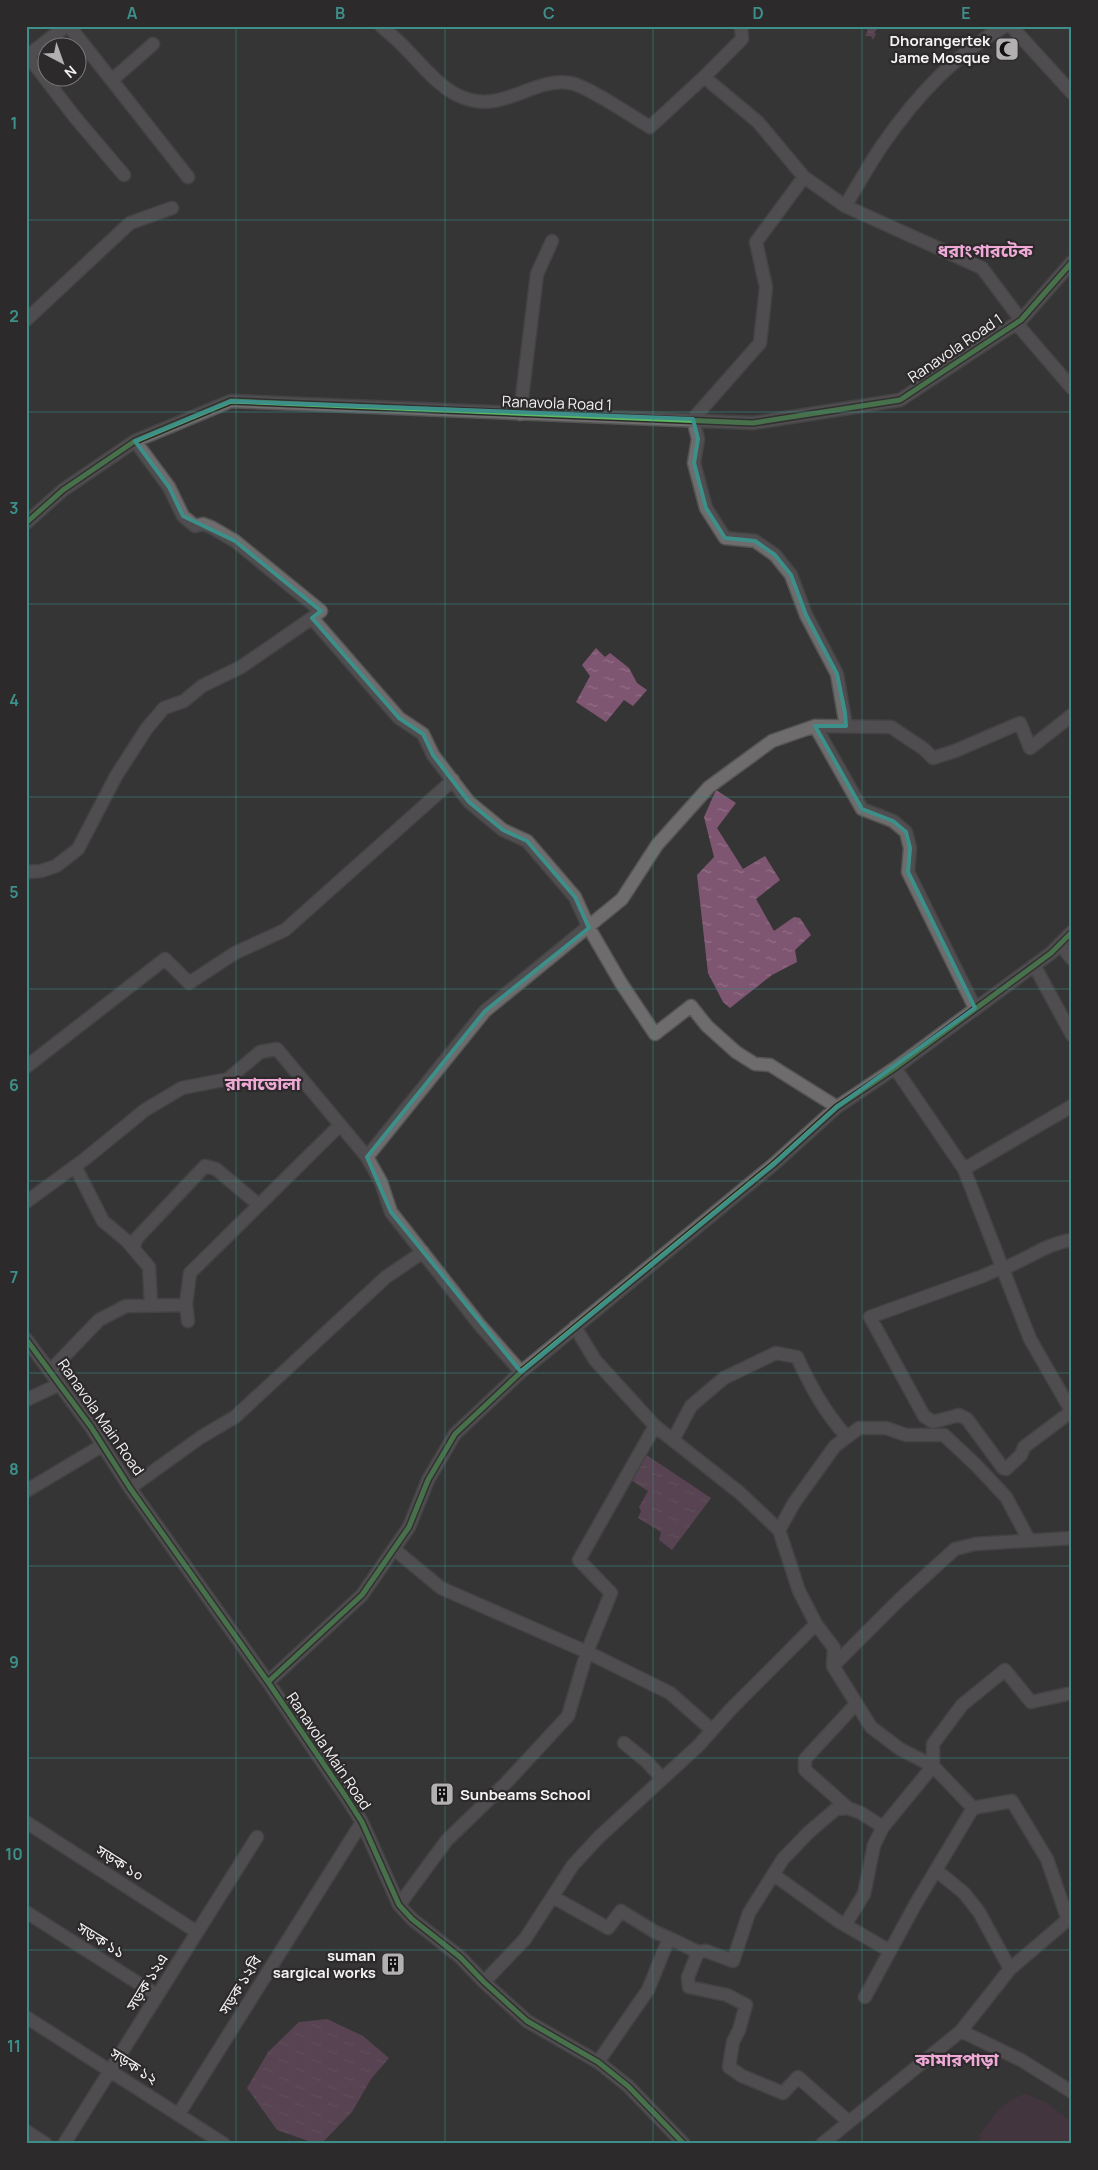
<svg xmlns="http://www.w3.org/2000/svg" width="1098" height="2170" font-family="Manrope,'Noto Sans Bengali',sans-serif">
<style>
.park{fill:#503547}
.water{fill:url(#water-ripples)}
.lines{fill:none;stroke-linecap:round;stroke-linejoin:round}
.minor-casing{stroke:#555455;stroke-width:15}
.minor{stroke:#6e6c6d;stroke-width:12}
.cycleway-casing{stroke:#2d2a2b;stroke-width:8}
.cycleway{stroke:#5cba63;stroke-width:5}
.marked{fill:none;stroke:#3d8f89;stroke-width:4;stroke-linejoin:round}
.grid{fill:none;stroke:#3d8f89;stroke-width:1;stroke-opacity:0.55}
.labels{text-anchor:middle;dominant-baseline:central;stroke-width:4.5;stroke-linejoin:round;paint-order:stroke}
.poi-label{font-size:15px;font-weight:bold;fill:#f4f2f3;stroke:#2d2a2b;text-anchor:end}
.street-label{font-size:15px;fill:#f4f2f3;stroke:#2d2a2b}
.quarter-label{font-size:18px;font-weight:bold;fill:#eea9d7;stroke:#2d2a2b}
.neatline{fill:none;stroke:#3d8f89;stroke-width:2}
.grid-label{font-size:16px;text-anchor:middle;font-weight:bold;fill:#3d8f89}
</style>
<defs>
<pattern id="water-ripples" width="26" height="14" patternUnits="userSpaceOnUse" patternTransform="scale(1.25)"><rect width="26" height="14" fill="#7f5671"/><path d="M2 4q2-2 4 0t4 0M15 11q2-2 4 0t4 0" fill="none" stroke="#926f86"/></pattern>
</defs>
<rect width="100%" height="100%" fill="#363536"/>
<path class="park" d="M1026,2094L1047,2103L1072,2122V2144H981L979,2136C992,2118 1003,2099 1026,2094Z"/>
<path class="water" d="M862,26H875L877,30L874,32L876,34L873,40L871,36H865L868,30Z
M596,648L605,657L610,653L629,668L637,683L647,690L633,706L624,700L606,722L576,702L590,676L582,665Z
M716,790L736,803L717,828L743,869L765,856L780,880L756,899L774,931L794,917L800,918L811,935L795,950L797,962L772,975L730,1008L723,1002L708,973L697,875L714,857L704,817Z
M642,1452L711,1498L672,1550L659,1540L661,1532L638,1518L641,1511L639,1507L648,1491L626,1477Z
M327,2019L363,2036L389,2058L371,2079L352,2112L321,2144H317L277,2130L247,2088L268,2052L299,2022Z"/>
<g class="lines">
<g class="minor-casing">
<path id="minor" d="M69,26L188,177
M381,26C390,34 399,41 406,49C424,67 440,89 464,98C504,113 533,77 570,83C586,85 633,117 650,127L704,77L758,122L804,177L845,206L982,268L1021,320
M1011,26L1072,93
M28,56L74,116L124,175
M26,57L66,26
M704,77L742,39L741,26
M112,80L153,44
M804,177L756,242L766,287L760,343L693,419L698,439L694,463L706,508L725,538L755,541L775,555L791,575L806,615L837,674L846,726
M845,206C857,187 868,166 881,147C913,100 955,54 1005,26
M26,320L130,223L172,208
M1016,323L1072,388
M520,414L537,274L552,241
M135,441L169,487L183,516L195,526L203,524L211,527L235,541L321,611L312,618L399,718L423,734L433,755L469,802L503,830L527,841L575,897L589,928L621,983L655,1034L691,1006L707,1026L736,1052L755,1064L770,1065L837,1107
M26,523L63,490L135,441L231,401L753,423L900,400L1021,320L1072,262
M815,726L862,809L893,821L906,832L910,848L908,872L975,1008
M26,872L41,871L56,866L78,849L116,776L147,728L164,708L184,701L202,686L241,667L312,618
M1060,944L1072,959
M1034,965L1072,1035
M26,1067L165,959L189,983L235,953L285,930L453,780
M895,1068L964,1169L1030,1339L1072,1412
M367,1157L485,1011L622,899L657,845L709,787L772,741L815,726L891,727L924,749L933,758L955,751L1020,723L1030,748L1072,715
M75,1166L103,1221L127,1241L149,1267L151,1306
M964,1169L1072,1106
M26,1202L85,1159L145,1110L182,1088L228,1079L260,1052L277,1049L367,1157L381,1182L391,1212L479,1324L521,1372
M1072,1240C1049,1243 1030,1257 1009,1266C999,1270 992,1271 983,1276L870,1317L924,1416L933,1422L959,1415L967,1419L1003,1468L1006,1469L1021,1455L1024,1447L1072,1411
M133,1248L137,1238L205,1166L216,1169L259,1205
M188,1321L186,1304L190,1273L340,1125
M575,1327L595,1360L655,1426L740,1493L779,1530L799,1591L816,1624L834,1648L833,1666L871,1727L900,1749L933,1766L973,1808L1012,1801L1047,1859L1068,1920
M26,1339L91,1427L130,1488L268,1682L346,1797L362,1822L399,1905L412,1919L460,1957L484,1982L527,2021L598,2062L628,2086L684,2144
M50,1371L99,1320L126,1306L186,1305
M26,1400L60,1384
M673,1440L691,1406L724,1378L776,1353L797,1357C811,1387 824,1411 846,1436
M130,1488L201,1437L235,1417L386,1277L423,1252
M26,1491L103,1445
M779,1530L794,1503L835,1446L859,1428H886L906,1435H944L976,1465L1006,1497L1029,1540
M394,1549L441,1588L587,1652L670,1693L712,1730
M833,1666L900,1599L955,1549L975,1544L1072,1538
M268,1682L362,1595L409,1527L428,1480L455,1434L521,1372L774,1164L837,1107L895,1068L1051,953L1072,932
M624,1743L646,1761L662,1778
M848,1808L805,1770V1759L856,1704
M26,1822L197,1932
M936,1870L964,1893L979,1912L1010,1969
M774,1875L838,1921L890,1951
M553,1897L608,1928L621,1911L655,1932L669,1938L648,1990L598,2062
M399,1905L447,1840L505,1784L568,1716L587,1652L611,1593L579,1560L655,1426
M26,1912L157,1995
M845,1925L864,1894L874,1845L883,1827
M669,1938L698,1952L688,1977L689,1987L727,1995L746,2005L739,2030L733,2042L729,2067L742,2076L783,2093L798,2077L849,2122
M698,1952L706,1951L733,1961L749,1913L783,1859L809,1832L836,1809L848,1808L861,1813L883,1827L933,1766V1744L962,1705L1005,1670L1031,1702L1072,1693
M484,1982L525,1939L573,1865L599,1837L698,1746L731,1709L816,1624
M865,1997L915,1905L973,1808
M26,2017L224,2144
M961,2031L1021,2060L1072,2092
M178,2115L362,1822
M26,2131L46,2144
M64,2144L257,1837
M822,2144L961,2031L1010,1969L1072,1916"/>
</g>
<use href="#minor" class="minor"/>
<g class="cycleway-casing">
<path id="cycleway" d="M26,523L63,490L135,441L231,401L753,423L900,400L1021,320L1072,262
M26,1339L91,1427L130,1488L268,1682L346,1797L362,1822L399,1905L412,1919L460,1957L484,1982L527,2021L598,2062L628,2086L684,2144
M268,1682L362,1595L409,1527L428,1480L455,1434L521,1372L774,1164L837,1107L895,1068L1051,953L1072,932"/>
</g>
<use href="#cycleway" class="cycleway"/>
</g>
<path d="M0 0H1098V2170H0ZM231,401L693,419L698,439L694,463L706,508L725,538L755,541L775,555L791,575L806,615L837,674L845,713L846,726H815L862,809L893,821L906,832L910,848L908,872L975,1008L837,1107L774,1164L521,1372L391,1212L367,1157L485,1011L589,928L575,897L527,841L503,830L469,802L433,755L423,734L399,718L312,618L321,611L235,541L183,516L169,487L135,441Z" fill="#363536" fill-opacity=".55" fill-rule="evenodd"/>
<path class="marked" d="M231,401L693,419L698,439L694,463L706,508L725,538L755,541L775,555L791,575L806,615L837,674L845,713L846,726H815L862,809L893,821L906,832L910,848L908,872L975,1008L837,1107L774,1164L521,1372L391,1212L367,1157L485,1011L589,928L575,897L527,841L503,830L469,802L433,755L423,734L399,718L312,618L321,611L235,541L183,516L169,487L135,441Z"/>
<path class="grid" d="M236,26V2144M445,26V2144M653,26V2144M862,26V2144M26,220H1072M26,412H1072M26,604H1072M26,797H1072M26,989H1072M26,1181H1072M26,1373H1072M26,1566H1072M26,1758H1072M26,1950H1072"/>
<defs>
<g id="mosque-square" transform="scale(1.25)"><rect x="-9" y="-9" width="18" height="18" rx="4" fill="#b2b0b1" stroke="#2d2a2b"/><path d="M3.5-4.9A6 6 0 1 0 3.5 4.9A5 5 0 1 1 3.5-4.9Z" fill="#111"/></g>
<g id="building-square" transform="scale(1.25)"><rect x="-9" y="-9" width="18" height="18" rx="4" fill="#b2b0b1" stroke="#2d2a2b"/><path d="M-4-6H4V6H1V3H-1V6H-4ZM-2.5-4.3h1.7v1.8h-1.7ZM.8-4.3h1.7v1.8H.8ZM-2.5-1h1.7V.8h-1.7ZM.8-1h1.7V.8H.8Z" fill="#111"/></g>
</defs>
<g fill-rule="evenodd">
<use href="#mosque-square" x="1007" y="49"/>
<use href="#building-square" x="442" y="1794"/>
<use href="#building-square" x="393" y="1964"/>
</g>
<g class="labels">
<g class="poi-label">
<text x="990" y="40">Dhorangertek<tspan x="990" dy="17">Jame Mosque</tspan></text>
<text x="460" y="1794" text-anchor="start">Sunbeams School</text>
<text x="376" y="1955">suman<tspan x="376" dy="17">sargical works</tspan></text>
</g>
<g class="street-label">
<text transform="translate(955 348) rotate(-34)">Ranavola Road 1</text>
<text transform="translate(557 403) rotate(2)">Ranavola Road 1</text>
<text transform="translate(101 1417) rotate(55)">Ranavola Main Road</text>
<text transform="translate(329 1751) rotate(56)">Ranavola Main Road</text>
<text transform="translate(120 1863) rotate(33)">সড়ক ১০</text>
<text transform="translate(101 1940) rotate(32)">সড়ক ১১</text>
<text transform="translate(147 1982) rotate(-58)">সড়ক ১২এ</text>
<text transform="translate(240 1985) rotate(-58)">সড়ক ১২বি</text>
<text transform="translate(134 2066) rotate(33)">সড়ক ১২</text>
</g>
<g class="quarter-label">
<text x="985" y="250">ধরাংগারটেক</text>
<text x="263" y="1083">রানাভোলা</text>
<text x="957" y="2059">কামারপাড়া</text>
</g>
</g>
<rect width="1098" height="2170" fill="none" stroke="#2d2a2b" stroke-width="55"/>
<g transform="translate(62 62) rotate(139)"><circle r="24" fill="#2d2a2b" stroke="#7d7a7b"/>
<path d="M0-4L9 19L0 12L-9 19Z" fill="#b2b0b1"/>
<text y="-8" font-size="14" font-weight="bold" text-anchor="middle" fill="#f4f2f3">N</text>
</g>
<rect x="28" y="28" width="1042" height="2114" class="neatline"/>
<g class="grid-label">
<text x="132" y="19">A</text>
<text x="340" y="19">B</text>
<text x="549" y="19">C</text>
<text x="758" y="19">D</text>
<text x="966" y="19">E</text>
<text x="14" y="129">1</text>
<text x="14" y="322">2</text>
<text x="14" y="514">3</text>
<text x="14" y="706">4</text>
<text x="14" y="898">5</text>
<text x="14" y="1091">6</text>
<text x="14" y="1283">7</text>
<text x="14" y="1475">8</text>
<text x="14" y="1668">9</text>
<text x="14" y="1860">10</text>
<text x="14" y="2052">11</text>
</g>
</svg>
